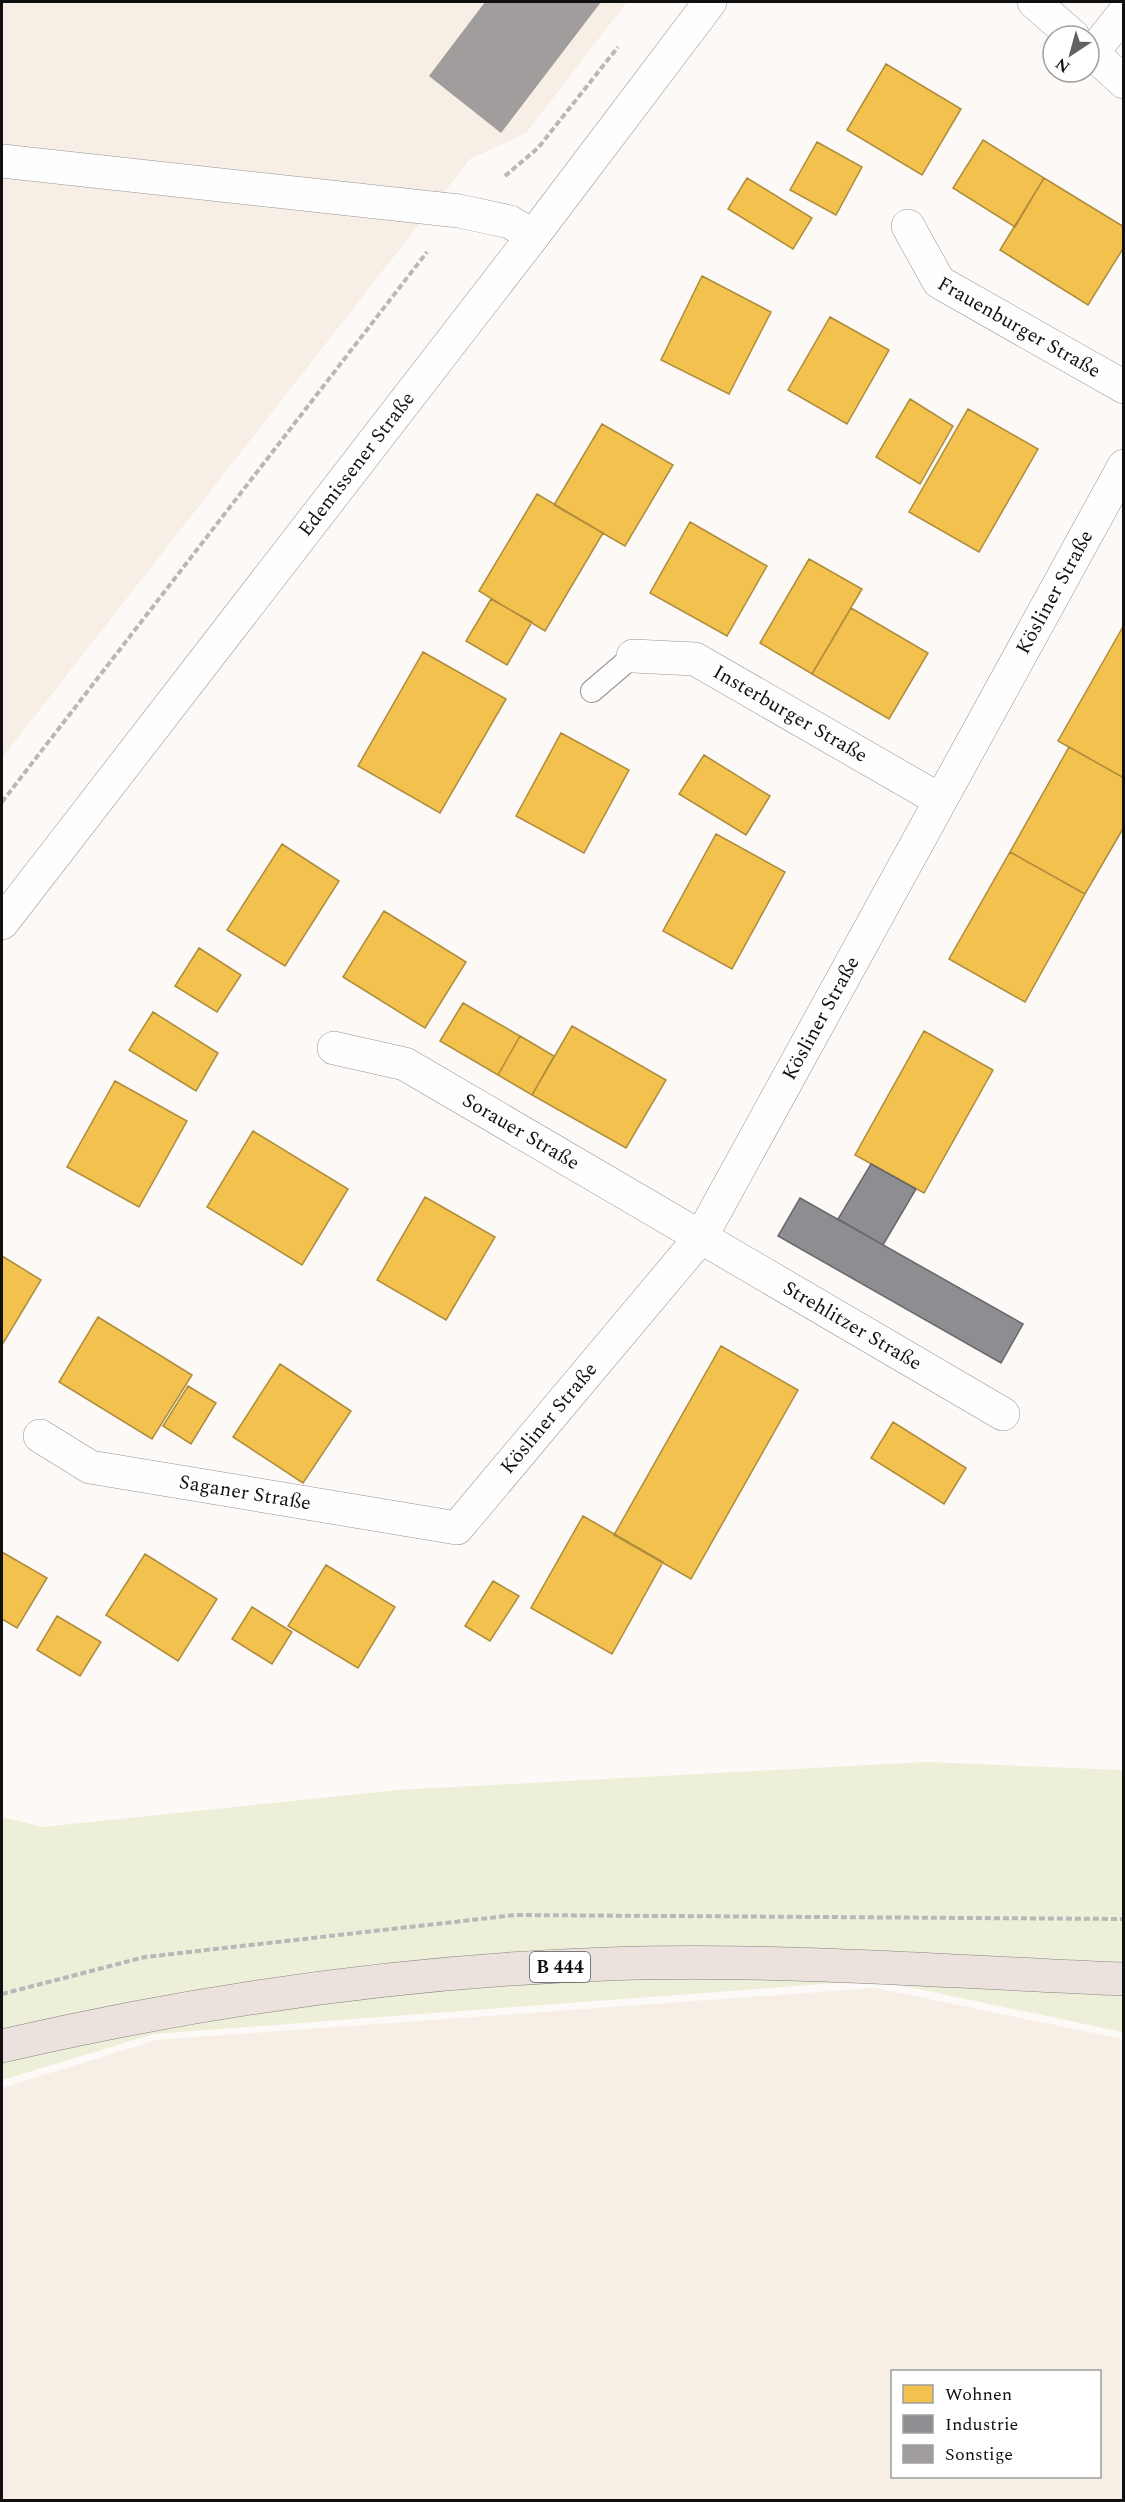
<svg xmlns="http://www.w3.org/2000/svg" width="1125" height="2502" font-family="Spectral,serif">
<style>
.farmland{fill:#f7eee5;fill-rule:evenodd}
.green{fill:#eeefd9}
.homes{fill:#f2c14e;stroke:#ae8c3b;stroke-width:1.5}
.industry{fill:#8d8d92;stroke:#68686b;stroke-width:1.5}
.building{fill:#a09d9c}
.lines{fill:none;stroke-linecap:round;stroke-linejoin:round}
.lane-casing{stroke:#969594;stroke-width:24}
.street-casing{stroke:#969594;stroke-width:34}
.primary-casing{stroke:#848281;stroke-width:34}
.path{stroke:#b9b8b8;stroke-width:4;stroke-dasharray:6 3;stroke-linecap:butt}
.lane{stroke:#fffefe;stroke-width:22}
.street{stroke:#fffefe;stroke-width:33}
.primary{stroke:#ebe2dd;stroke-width:33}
.labels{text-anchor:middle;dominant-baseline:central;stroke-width:6;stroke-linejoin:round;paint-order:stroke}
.shield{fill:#fff;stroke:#585858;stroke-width:1.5}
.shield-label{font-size:18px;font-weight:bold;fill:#101010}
.street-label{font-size:20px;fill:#101010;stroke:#fff}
</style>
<rect width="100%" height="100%" fill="#fcf9f7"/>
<path class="farmland" d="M2,2H627L526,133L470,159L2,758Z
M875,1988L1123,2039V2500H2V2088L157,2040ZM892,2372H1100V2476H892Z"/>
<path class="green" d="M926,1762L1123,1770V2032L876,1980L154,2034L2,2080V1817L43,1827L398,1790Z"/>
<path class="homes" d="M886,64L961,109L922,175L847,130Z
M983,140L1044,178L1015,227L953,188Z
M817,142L862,167L836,215L790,190Z
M747,178L812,218L793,249L728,209Z
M1044,178L1124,227V247L1088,305L1000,250Z
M702,276L771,312L729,394L661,360Z
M830,317L889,350L847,424L788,390Z
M910,399L953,426L920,484L876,457Z
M968,409L1038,449L979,552L909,512Z
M602,424L673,465L625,546L554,505Z
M537,494L603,533L545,631L479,591Z
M690,522L767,566L727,636L650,593Z
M809,559L862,589L812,674L760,643Z
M491,599L532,622L507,665L466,641Z
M851,608L928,653L889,719L812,674Z
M1124,625V778L1058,741Z
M423,652L506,699L440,813L358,766Z
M561,733L629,770L584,853L516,816Z
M1069,747L1124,778V827L1085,894L1010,852Z
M704,755L770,796L746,835L679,794Z
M716,834L785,872L732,969L663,931Z
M282,844L339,881L285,966L227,930Z
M1010,852L1085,894L1025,1002L949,959Z
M384,911L466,962L425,1028L343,977Z
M199,948L241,975L217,1012L175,986Z
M463,1003L520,1036L498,1075L440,1041Z
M153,1012L218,1053L196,1091L129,1050Z
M572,1026L666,1080L626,1148L532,1095Z
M924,1031L993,1070L924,1193L855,1155Z
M520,1036L554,1056L532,1095L498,1075Z
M115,1081L187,1121L139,1207L67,1167Z
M253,1131L348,1189L302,1265L207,1207Z
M425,1197L495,1237L446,1320L377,1280Z
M2,1256L41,1280L2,1345Z
M98,1317L192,1375L152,1439L59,1382Z
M721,1346L798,1390L691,1579L614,1535Z
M280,1364L351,1411L303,1483L233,1437Z
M188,1386L216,1403L191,1444L163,1426Z
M893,1422L966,1468L944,1504L871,1458Z
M583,1516L663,1562L612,1654L531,1608Z
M2,1552L47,1578L17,1628L2,1619Z
M145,1554L217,1599L178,1661L106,1615Z
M326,1565L395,1607L358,1668L288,1626Z
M493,1581L519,1596L490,1641L465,1626Z
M252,1607L292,1632L272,1664L232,1639Z
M57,1616L101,1642L80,1676L37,1650Z"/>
<path class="industry" d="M871,1164L916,1189L883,1245L838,1219Z
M800,1198L1023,1324L1001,1363L778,1236Z"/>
<path class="building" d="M485,2H601L501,133L429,76Z"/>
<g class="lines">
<g class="lane-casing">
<path id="lane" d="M592,691L633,656"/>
</g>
<g class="street-casing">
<g id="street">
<path d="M1034,2L1073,36"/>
<path d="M1089,50L1124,82"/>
<path d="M1092,53L1124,13"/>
<path d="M2,161L459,211L510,222L533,236"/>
<path id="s1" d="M908,226L939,282L1124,387"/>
<path id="s2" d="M633,656L695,659L940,800"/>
<path id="s3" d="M2,923L533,236L710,2"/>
<path id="s4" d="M334,1048L405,1064L1003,1414"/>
<path id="s5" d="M40,1436L90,1467L457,1528L701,1237L1124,466"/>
</g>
</g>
<g class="primary-casing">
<path id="primary" d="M2,2046C201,2000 403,1971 608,1964C779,1958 952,1972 1124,1979"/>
</g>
<path class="path" d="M505,176L538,148L618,47
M2,802L427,252
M2,1994L145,1957L515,1915L1124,1919"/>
<use href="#lane" class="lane"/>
<use href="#street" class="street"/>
<use href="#primary" class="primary"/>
</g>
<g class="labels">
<rect class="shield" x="530" y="1952" width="60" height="30" rx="4.5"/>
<g class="shield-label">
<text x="560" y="1967">B 444</text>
</g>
<g class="street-label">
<text stroke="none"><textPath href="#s1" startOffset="156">Frauenburger Straße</textPath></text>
<text stroke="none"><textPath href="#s3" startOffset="580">Edemissener Straße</textPath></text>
<text stroke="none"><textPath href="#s5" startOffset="1546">Kösliner Straße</textPath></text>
<text stroke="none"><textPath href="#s2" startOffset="172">Insterburger Straße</textPath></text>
<text stroke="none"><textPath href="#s5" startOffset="1060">Kösliner Straße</textPath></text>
<text stroke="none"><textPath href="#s4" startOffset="207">Sorauer Straße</textPath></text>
<text stroke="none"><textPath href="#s4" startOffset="591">Strehlitzer Straße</textPath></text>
<text stroke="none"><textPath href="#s5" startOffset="574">Kösliner Straße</textPath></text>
<text stroke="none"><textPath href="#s5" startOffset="216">Saganer Straße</textPath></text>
</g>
</g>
<rect width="1125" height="2502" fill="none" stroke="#101010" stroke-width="6"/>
<rect x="891" y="2370" width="210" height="108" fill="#ffffff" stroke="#9f9f9f" stroke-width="1.5"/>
<rect x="903" y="2385" width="30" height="18" fill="#f2c14e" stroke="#9f9f9f" stroke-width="1.5"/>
<text x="945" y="2400" font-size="18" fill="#101010">Wohnen</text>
<rect x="903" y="2415" width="30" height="18" fill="#8d8d92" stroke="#9f9f9f" stroke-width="1.5"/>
<text x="945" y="2430" font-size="18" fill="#101010">Industrie</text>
<rect x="903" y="2445" width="30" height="18" fill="#a09d9c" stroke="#9f9f9f" stroke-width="1.5"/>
<text x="945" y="2460" font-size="18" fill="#101010">Sonstige</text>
<g transform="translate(1071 54) rotate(216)"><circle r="28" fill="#ffffff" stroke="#9f9f9f" stroke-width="1.5"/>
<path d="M0-4.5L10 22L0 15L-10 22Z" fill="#636261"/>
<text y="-9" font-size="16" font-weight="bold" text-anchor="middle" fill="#101010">N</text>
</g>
</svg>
